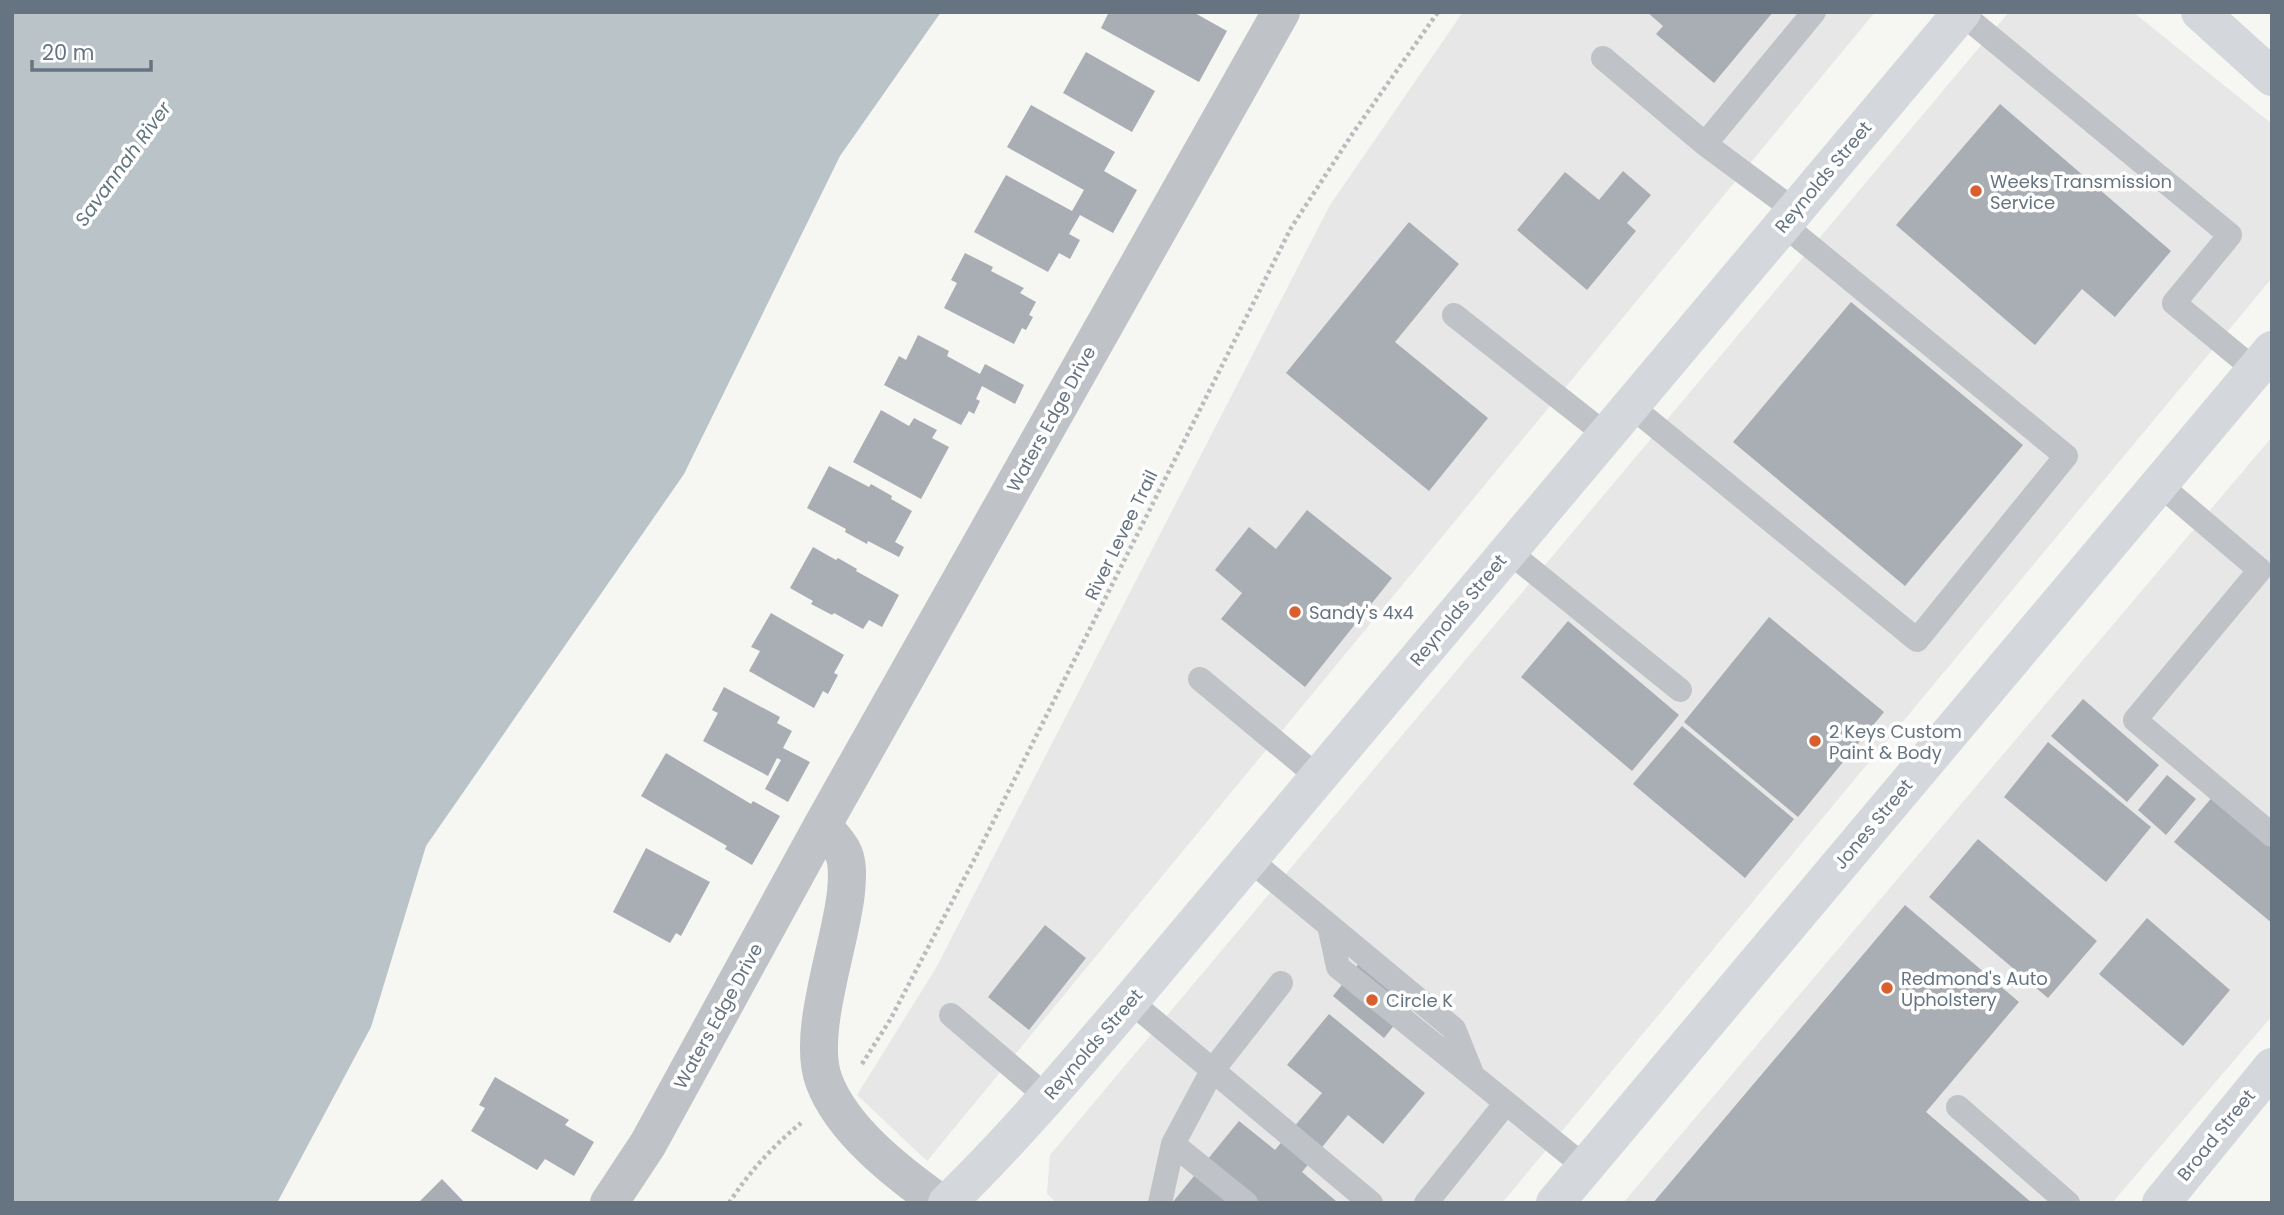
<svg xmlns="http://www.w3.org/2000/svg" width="2284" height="1215" font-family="Poppins,sans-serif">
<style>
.built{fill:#e6e7e6}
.water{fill:#b9c3c8}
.building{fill:#a8aeb4}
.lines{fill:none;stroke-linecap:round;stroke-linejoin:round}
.path{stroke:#b9bbbe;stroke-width:4.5;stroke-dasharray:3.5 3.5;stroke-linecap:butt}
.service{stroke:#bfc2c6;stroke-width:24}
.minor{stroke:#bfc2c6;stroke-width:38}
.secondary{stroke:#d4d8dc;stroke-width:38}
.primary{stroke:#d4d8dc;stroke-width:38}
.poi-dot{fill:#d95f2f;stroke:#fff;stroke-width:2.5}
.labels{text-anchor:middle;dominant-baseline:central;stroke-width:7;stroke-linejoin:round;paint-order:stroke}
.street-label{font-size:18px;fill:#667482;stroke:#fff}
.poi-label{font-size:18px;fill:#667482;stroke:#fff;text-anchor:start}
.water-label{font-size:19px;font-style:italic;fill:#62767f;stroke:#fff}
</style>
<rect width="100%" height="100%" fill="#f6f6f2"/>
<path class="built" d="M1463,12H1875L927,1161L857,1095L936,968L1330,205Z
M2009,12H2133L2272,124V278L1502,1203H1057L1047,1194L1050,1155Z
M2272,437V1016L2112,1203H1623Z"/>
<path class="water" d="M12,12H941L840,156L684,474L426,846L371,1027L277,1203H12Z"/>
<path class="building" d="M1109,12H1193L1227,31L1199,82L1101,28Z
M1647,12H1773L1714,83L1656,34L1663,26Z
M1086,52L1155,91L1132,132L1063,93Z
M2000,104L2171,251L2115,317L2082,289L2035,345L1896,225Z
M1031,105L1115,152L1104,171L1137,190L1113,233L1080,215L1069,234L1080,240L1070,259L1059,253L1048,272L974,232L1006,175L1072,211L1084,190L1007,147Z
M1623,171L1651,195L1627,223L1636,231L1587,290L1517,230L1565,172L1599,200Z
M1409,222L1459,264L1395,342L1488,418L1429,491L1286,373Z
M965,253L993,267L991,271L1024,288L1020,293L1036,302L1029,315L1033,317L1026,330L1022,328L1014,344L944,308L957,283L951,280Z
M1851,302L2023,445L1905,586L1733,442Z
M918,335L949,351L947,356L980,374L985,364L1024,385L1015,404L982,386L976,399L980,401L974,414L969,411L961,425L884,385L899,356L906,360Z
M881,410L909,426L914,418L937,430L932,438L949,447L921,499L853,462Z
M829,466L869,487L871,484L892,496L891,499L912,511L895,542L904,547L899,557L868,541L867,544L845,532L846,529L807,508Z
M1307,510L1392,578L1305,687L1221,619L1242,593L1215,570L1249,527L1276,549Z
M813,547L836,560L838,558L857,569L856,571L899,595L882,627L869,620L863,629L834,613L832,615L811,604L813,601L790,588Z
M771,613L844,655L834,673L838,675L828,694L823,691L814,708L749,671L760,651L751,647Z
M1769,617L1884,712L1798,817L1684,722Z
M1568,621L1679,715L1632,771L1521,677Z
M724,687L780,717L777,723L792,731L783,748L810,762L788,802L765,789L781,760L777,758L768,776L703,741L718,713L712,710Z
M2083,699L2159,765L2127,802L2051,736Z
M1682,726L1794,819L1745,878L1633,784Z
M2048,742L2151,827L2106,882L2004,797Z
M666,753L751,804L753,801L780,816L752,865L725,849L727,846L641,796Z
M2167,775L2196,799L2166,835L2138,810Z
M2220,788L2272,831V923L2174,842Z
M1978,839L2097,941L2048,998L1929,897Z
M646,848L710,882L681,936L676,933L670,943L613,912Z
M1905,905L2019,1002L1926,1112L2032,1203H1653Z
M2147,918L2230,990L2183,1046L2099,974Z
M1045,925L1086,958L1029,1030L988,997Z
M1360,962L1411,1004L1384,1038L1333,996Z
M1329,1014L1425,1093L1383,1144L1348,1115L1302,1172L1336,1201L1335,1203H1172L1239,1121L1275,1150L1322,1093L1287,1065Z
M495,1077L569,1120L565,1125L594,1142L574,1176L545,1159L537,1170L471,1131L485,1108L479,1105Z
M442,1179L465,1203H418Z"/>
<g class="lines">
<path class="path" d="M862,1064L890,1020L974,860L1291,228L1353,133L1438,12
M729,1203C749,1172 773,1146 801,1123"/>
<path class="service" d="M1960,12L2230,235L2174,303L2255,370
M1603,58L1705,144L1814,12
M1705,144L1794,210
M1454,315L1605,434
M1631,406L1917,640L2066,456L1783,224
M2159,484L2260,570L2135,720L2272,835
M1508,551L1680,690
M1200,679L1318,777
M1249,859L1454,1029L1473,1076L1585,1167
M1329,925L1338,967L1473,1076
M1130,1001L1371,1203
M951,1015L1047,1097
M1958,1107L2068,1203
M1173,1144L1246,1203
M1160,1203L1173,1144L1212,1071L1281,983
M1426,1203L1506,1103"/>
<path class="minor" d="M822,826C829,833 837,842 842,850C849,862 847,880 846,892C841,944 806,1034 824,1081C842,1130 898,1173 940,1203
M609,1203L648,1144L822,826L1281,12"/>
<path class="secondary" d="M2200,12L2272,77
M947,1203C1012,1140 1071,1070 1130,1001L1962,12
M1555,1203L2272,350"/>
<path class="primary" d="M2161,1203L2272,1067"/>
</g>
<g class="poi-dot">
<circle cx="1976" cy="191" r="7"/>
<circle cx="1295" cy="612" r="7"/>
<circle cx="1815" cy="741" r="7"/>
<circle cx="1887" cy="988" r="7"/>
<circle cx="1372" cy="1000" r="7"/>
</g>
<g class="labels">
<g class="street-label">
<text transform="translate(1823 177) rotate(-50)">Reynolds Street</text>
<text transform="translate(1051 419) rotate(-61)">Waters Edge Drive</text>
<text transform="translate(1121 535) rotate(-64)">River Levee Trail</text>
<text transform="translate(1458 610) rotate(-50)">Reynolds Street</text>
<text transform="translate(1873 824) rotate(-50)">Jones Street</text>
<text transform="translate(718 1016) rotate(-61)">Waters Edge Drive</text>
<text transform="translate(1093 1044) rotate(-49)">Reynolds Street</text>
<text transform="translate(2216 1135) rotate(-51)">Broad Street</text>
</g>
<g class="poi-label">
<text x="1990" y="181">Weeks Transmission<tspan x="1990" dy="21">Service</tspan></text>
<text x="1309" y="612">Sandy's 4x4</text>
<text x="1829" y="731">2 Keys Custom<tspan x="1829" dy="21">Paint &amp; Body</tspan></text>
<text x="1901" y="978">Redmond's Auto<tspan x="1901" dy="21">Upholstery</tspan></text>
<text x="1386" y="1000">Circle K</text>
</g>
<g class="water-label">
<text transform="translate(123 164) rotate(-54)">Savannah River</text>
</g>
</g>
<rect width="2284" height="1215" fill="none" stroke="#667482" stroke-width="28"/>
<path d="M32 60v10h119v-10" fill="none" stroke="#667482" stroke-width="3.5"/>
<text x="42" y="60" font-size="21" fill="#667482" stroke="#ffffff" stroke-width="5" paint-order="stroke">20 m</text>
</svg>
